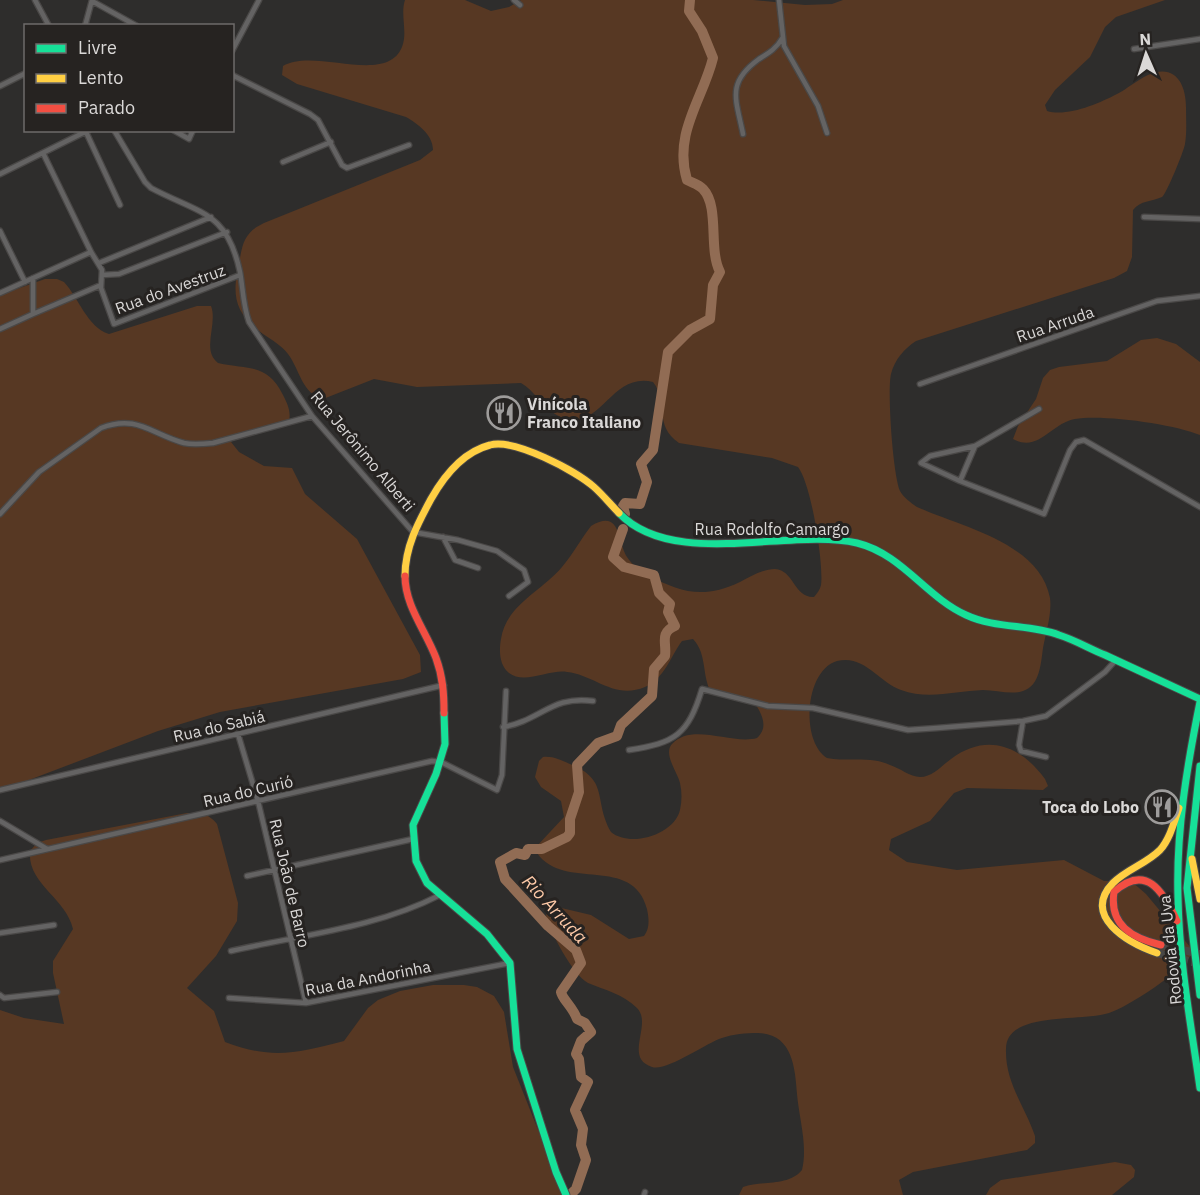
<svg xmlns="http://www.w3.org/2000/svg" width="1200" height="1195" font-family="'IBM Plex Sans',sans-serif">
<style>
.green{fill:#573823}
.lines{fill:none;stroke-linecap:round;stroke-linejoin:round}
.river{stroke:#916c54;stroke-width:10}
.primary-tunnel{stroke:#484746;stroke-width:8;stroke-dasharray:8 4;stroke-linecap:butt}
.street-casing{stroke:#4a4847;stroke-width:7}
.fast-casing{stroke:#4a4847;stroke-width:9}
.slow-casing{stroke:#4a4847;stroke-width:9}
.jam-casing{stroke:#4a4847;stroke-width:9}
.street{stroke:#646363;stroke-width:4.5}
.fast{stroke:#16e098;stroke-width:7}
.slow{stroke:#ffcf43;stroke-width:7}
.jam{stroke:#f24e42;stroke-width:7}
.labels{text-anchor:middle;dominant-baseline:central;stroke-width:6;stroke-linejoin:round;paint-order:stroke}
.street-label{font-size:16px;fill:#dad8d7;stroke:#262321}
.poi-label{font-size:16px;font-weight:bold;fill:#dad8d7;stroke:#262321;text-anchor:start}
.water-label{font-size:18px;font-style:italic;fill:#fdc9a7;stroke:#262321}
</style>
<rect width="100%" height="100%" fill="#2e2d2c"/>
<path class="green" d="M405,0H465L491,11L509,7L521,0H753L805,5L832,4L843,0H1165L1116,17L1105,27L1090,57L1055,90L1045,105L1047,111C1067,117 1098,104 1117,94C1127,89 1137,80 1148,75C1175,63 1186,84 1186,107C1186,119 1187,132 1185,144C1184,151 1166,195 1162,197C1151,202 1141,200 1133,210L1132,257L1127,271L1114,278L916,341C904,349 895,359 891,374C887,391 893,475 900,491C904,498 910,502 917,507C962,527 1040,543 1050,598C1052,614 1046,632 1043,648C1041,662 1040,686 1023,691C1011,695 996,690 983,690C956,691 928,700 901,690C879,682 864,654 837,661C805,670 800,741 827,758C848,762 870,756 890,765C900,768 910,777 920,777C933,777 941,766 951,759C987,732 1021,746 1045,779L1048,786L1043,790L967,788L954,793L930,821L891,839L889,850L907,862L957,870L1064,860L1104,881H1131L1146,894L1191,948V955C1181,972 1128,1007 1109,1013C1080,1022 1006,1011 1006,1049C1005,1083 1025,1106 1035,1136V1143L1027,1150L913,1172L899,1180L903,1195H739L743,1187C762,1180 788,1187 802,1170C808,1146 799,1118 797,1094C795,1066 792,1034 758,1033C746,1033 733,1034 722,1038C706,1043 666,1072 652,1067C623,1058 653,1024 637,1008C623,994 605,990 588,983C573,975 550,932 546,915L553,906L591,915L629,939L644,936C650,928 649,919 647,909C633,854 564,892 537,853L536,847L564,817L561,801L541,787L535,777L539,761L543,757C553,756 560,760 570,764C610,780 593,800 611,832C630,848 674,835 680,810C682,801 682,792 680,783C677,771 663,754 672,744C692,722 732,745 757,738C768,728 763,716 756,705L712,694C701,676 708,655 693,639L682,641C670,657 665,678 645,687C614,700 595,675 567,672C550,669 524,685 509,673C499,665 499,650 501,639C506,605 542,591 562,567C573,554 581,539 591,526C621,508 617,541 627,557C632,565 640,570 648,575C681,593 704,599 740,582C750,577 763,569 775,569C794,570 794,598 814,597C817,593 820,590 821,585C824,564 811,483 798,467L772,458L679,443C653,425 669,402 653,382C608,371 600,440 555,414C541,406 535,391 521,383L417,387L374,379L323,399C302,394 300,370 288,354C282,346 272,340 263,334C232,311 232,294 240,258C243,240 247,231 264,223L420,160L433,150C433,135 418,124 406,117L297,84L282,75L283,66C314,47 386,86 402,47C408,32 400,15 405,0Z
M45,279H57L64,282C79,298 87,327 109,334L197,306H211C218,324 201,350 218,363C249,370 267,363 283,395C288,405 291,411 289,422L235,438L231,442L239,452L264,466L292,468L305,494L357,539L420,655L421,672L403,679L220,712L158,731L0,791V295Z
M1157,338L1176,344L1200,362V435C1174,424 1102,414 1075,419C1051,423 1039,453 1013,439L1018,426L1036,399L1043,378L1050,370L1059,367L1107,361L1141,340Z
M187,813C201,813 208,813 217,824L238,903L237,921L216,956L187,988L214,1011L225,1042C272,1060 297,1053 344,1041L368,1008L378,1000L400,991L433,985H464L477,987L494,996L504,1012L513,1067L564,1195H0V1010L24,1018L64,1024L53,973V961L73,929C66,898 27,884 30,851L37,843L46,840Z
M1115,1162L1131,1165L1135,1170L1134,1177L1112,1195H986L990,1188L1001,1180Z"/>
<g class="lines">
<path class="river" d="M625,514L623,506L625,503L640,504L647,482L641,464L653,450L668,352L690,330L710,319L713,285L720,272C708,249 720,207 703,189C698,184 692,183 687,180C673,133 703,99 713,58L702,31L689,11L690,0
M570,1195L576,1189L586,1160L581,1145L583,1129L575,1110L588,1082L581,1077L579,1059L576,1054L581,1041L591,1032L585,1023L577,1019C573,1007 562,999 561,992L581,963L576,950L548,926L505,879L500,862L516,853L525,855L528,849H542L567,837L570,833V819L579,792L577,765L598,743L617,736L621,725L652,696L654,669L665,656C667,643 659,633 675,626L668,612L670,604L659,593L654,575L624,567L613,557L623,529"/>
<path class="primary-tunnel" d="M1161,945L1200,954
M1157,953L1200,964"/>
<g class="street-casing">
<path id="street" d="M35,0L49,26
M514,0L520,5
M779,0L784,46L818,106L827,133
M92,1L137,26
M85,26L92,0
M1134,49L1200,39
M232,51L259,0
M232,75L310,114L318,120L342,165L347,168L409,145
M0,86L26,73
M114,130L145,182L151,188C200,214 227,211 240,272C243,289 243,305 249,322L312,416L413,532L458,540L497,551L524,570L528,582L509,596
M173,130L189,139L193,130
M86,132L120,205
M743,134C736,99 726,83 759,59C769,53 777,48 783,37
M43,153L91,252L102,270L101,288L114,324L240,275
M283,162L331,142
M0,174L89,130
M1144,217L1200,219
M0,231L25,282
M99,263L211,217
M102,275L119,274L227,232
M0,293L91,252
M33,314L101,285
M0,329L33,314V278
M920,384L1157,301L1200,296
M1039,409L975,446L960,481L1044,514L1070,450L1076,442L1084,440L1200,507
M960,481L921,463L930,456L975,446
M0,514L39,472L101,428C137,414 151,434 184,443C193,445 203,444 213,443L312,416
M443,537L455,560L478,568
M1023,721L1019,745L1021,751L1046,757
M503,727C540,721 552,695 593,701
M238,734L258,801L306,1003
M629,750C675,743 688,735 702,689L768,706L813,708L908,730L937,728L1023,721L1046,716L1105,672L1115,661
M0,790L444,685
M0,821L47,849
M0,860L432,761L441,762L497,790L502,775L506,691
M247,876L413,839
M0,933L54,925
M231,951C301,935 376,928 440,895
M0,995L4,998L57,992
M229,998L306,1003L510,963
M644,1195L645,1192"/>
</g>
<g class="fast-casing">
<path id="fast" d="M619,513C673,570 791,527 857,543C902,554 926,597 966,615C996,629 1029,624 1059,635C1075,640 1090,649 1105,655C1137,670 1168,684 1200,699
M1200,702C1187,766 1176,831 1178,897C1179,961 1191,1025 1200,1088
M444,713L445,744L436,774L413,825L416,861L427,883L487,934L510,963L517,1049L556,1172L566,1195
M1200,766L1187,888L1200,995"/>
</g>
<g class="slow-casing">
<path id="slow" d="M405,576C405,547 418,523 431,499C444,476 463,452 490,445C514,438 576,471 594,487C603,495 611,505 619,513
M1192,859L1200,899
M1157,953C1128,943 1081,916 1113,883C1127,869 1146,864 1160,850C1170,839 1174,822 1179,808"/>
</g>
<g class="jam-casing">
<path id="jam" d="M405,576C405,606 426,631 436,658C443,677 444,694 444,713
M1161,945C1132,938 1109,925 1114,892C1146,863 1163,891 1177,921"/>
</g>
<use href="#street" class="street"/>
<use href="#fast" class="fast"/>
<use href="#slow" class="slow"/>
<use href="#jam" class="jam"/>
</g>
<defs>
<g id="restaurant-ring" transform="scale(1.725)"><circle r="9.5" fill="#262321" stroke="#9e9c9b" stroke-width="1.5"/><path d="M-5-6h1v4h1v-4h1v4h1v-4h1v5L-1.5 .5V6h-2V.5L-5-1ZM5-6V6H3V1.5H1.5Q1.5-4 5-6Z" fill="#9e9c9b"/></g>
</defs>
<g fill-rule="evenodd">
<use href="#restaurant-ring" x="504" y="413"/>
<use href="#restaurant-ring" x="1162" y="807"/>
</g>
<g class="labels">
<g class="street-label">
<text transform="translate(170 289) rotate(-20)">Rua do Avestruz</text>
<text transform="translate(1055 324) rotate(-19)">Rua Arruda</text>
<text transform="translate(363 451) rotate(50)">Rua Jerônimo Alberti</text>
<text x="772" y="529">Rua Rodolfo Camargo</text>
<text transform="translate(219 726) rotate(-13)">Rua do Sabiá</text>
<text transform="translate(248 791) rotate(-13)">Rua do Curió</text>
<text transform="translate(290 883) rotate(77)">Rua João de Barro</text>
<text transform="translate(1170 950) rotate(-96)">Rodovia da Uva</text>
<text transform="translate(368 978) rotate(-11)">Rua da Andorinha</text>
</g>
<g class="poi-label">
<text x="527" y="404">Vinícola<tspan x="527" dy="18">Franco Italiano</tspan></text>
<text x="1139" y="807" text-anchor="end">Toca do Lobo</text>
</g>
<g class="water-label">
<text transform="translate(555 909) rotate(47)">Rio Arruda</text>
</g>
</g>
<rect x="24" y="24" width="210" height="108" fill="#262321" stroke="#6e6b6a" stroke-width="1.5"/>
<rect x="36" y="44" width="30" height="9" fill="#16e098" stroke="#6e6b6a" stroke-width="1.5"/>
<text x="78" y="54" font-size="18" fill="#dad8d7">Livre</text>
<rect x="36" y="74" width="30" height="9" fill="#ffcf43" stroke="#6e6b6a" stroke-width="1.5"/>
<text x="78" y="84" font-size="18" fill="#dad8d7">Lento</text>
<rect x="36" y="104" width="30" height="9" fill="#f24e42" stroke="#6e6b6a" stroke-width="1.5"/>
<text x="78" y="114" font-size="18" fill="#dad8d7">Parado</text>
<g transform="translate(1146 54) rotate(357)" stroke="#262321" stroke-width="4.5" paint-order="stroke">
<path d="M0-4.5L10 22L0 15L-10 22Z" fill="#dad8d7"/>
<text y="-9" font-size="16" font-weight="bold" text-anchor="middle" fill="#dad8d7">N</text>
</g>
</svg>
